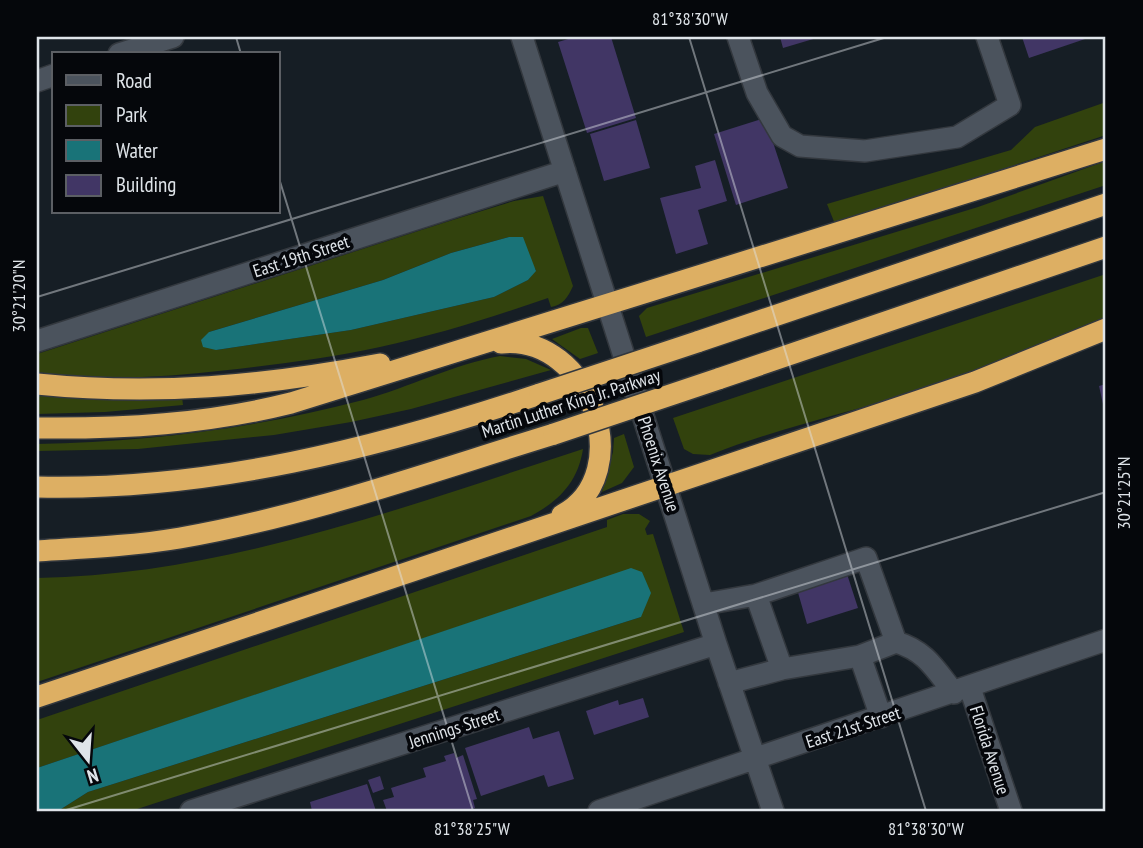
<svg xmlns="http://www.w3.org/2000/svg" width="1143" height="848" font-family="'PT Sans Narrow',sans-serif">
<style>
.green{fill:#32420d;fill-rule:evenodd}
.water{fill:#197378}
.building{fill:#413665}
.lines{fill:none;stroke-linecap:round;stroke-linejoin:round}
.minor-casing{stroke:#33383e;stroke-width:24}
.highway-casing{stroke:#33383e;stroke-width:24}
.minor{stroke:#4b535d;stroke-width:21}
.highway{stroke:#ddaf63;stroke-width:21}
.highway-bridge-casing{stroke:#33383e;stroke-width:24;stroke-linecap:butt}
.highway-bridge{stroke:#ddaf63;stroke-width:21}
.ticks{fill:none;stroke:#dfe4e9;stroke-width:2;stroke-opacity:0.45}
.labels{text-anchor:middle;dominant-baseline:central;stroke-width:7;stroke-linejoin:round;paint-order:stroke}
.street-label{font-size:18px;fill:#dfe4e9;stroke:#05070b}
.neatline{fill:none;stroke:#dfe4e9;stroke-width:2.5}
.ticks-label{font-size:18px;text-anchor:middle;fill:#dfe4e9}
</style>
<rect width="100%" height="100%" fill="#161e25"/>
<path class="green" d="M1106,102V135L835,224L827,204L1011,150L1035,127Z
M1106,161V185L646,337L639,316L647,308L978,207Z
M543,196L573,286C568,297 563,305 551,307L548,298C493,317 437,335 380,347C330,358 279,364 228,370C164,377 100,382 37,372V354L443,223L514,201ZM509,237L536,270L528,280L494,297L351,330L216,350L209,332L383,280L451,253Z
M1106,274V317C1052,340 998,365 942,384C865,409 786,425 710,455L693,454L684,449L673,418Z
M581,328H588L598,353L580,359L552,339Z
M500,356L526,359L551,370L411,409L351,422L274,435L138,449L37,451V444C147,442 257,428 363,400C410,387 452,365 500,356Z
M37,393L182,397L183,405L105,412L37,414Z
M624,434L634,467L622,483L602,492L613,452L614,438Z
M583,449C578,482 559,501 531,516L37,682V578C225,575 406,506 583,449Z
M623,514H639L650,521L645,529L647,535L653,534L684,632L131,811H58L88,792L641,617L631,569L37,768V720L607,527V520Z"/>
<path class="water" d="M509,237H523L536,271L528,280L494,297L351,330L216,350L203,347L201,340L209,332L383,280L451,253Z
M631,568L642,572L651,593L641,617L88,792L58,811H37V768Z"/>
<path class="building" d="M575,37H611L636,118L587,133L558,42Z
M780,37H820L783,48Z
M1022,37H1091L1029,58Z
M765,118L788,188L736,205L714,134Z
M636,120L650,168L604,181L590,134Z
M715,160L727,201L698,210L708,244L676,254L660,198L701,188L695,166Z
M1106,384V413H1105L1099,386Z
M847,574L858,608L807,624L797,589Z
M643,698L649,717L594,735L586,711L618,700L619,705Z
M529,727L533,739L559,731L574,779L548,787L544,775L481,796L465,748Z
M454,753L456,758L463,755L477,799L473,800L475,808L466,811H387L383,800L394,797L391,788L426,777L423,768L446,761L444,756Z
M380,776L384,789L373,793L368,780Z
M367,784L376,811H312L310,802Z"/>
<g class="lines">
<g class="minor-casing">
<path id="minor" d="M522,37L716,644L773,811
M738,37L757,93L782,136L800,146L865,151L957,137L1010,105L987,37
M119,54L173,37
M37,81L54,75
M37,341L565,171
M756,595L782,669L860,656
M704,604L756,595L866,558L896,642L860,656L881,717
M896,642C926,651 935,669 954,693
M729,683L782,669
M970,688L1011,811
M191,811L716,644
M599,811L1106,640"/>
</g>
<g class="highway-casing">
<path id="highway" d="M697,342L1106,204
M501,343C590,333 639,474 562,515
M718,379L1106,247
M37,384C157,396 262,386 380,364
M37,428C123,429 207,424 291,403L1106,149
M37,487C209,491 378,448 540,394
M37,551C85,548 132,546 180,538C307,516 430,472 554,434
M37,697L975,382L1106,329"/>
</g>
<use href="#minor" class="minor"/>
<use href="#highway" class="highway"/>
<g class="highway-bridge-casing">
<path id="highway-bridge" d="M540,394L697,342
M554,434L718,379"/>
</g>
<use href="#highway-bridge" class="highway-bridge"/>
</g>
<path class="ticks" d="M236,37L241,54M689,37L926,811M278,175L473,811M37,297L887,37M63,811L1106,492"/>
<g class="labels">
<g class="street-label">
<text transform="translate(301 256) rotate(-18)">East 19th Street</text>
<text transform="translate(571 403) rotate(-18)">Martin Luther King Jr. Parkway</text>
<text transform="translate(659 464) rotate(72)">Phoenix Avenue</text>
<text transform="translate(853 727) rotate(-18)">East 21st Street</text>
<text transform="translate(454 728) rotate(-18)">Jennings Street</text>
<text transform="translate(990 750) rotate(72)">Florida Avenue</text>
</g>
</g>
<rect width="1143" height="848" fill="none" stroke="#05070b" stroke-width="77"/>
<rect x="52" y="52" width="228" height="161" fill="#05070b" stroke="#5c5f64" stroke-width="2"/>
<rect x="66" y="75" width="35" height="10" fill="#4b535d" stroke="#5c5f64" stroke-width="2"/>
<text x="116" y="88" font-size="21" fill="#dfe4e9">Road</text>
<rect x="66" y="105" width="35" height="21" fill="#32420d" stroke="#5c5f64" stroke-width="2"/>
<text x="116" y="122" font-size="21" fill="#dfe4e9">Park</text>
<rect x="66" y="140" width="35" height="21" fill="#197378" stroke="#5c5f64" stroke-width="2"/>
<text x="116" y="158" font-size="21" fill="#dfe4e9">Water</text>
<rect x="66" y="175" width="35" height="21" fill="#413665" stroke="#5c5f64" stroke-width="2"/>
<text x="116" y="192" font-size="21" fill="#dfe4e9">Building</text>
<g transform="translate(88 760) rotate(163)" stroke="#05070b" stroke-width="5" paint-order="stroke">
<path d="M0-5L12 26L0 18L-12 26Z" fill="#dfe4e9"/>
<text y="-10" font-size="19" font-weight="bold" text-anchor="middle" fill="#dfe4e9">N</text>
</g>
<rect x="38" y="38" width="1066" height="772" class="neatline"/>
<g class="ticks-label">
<text x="690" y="25">81°38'30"W</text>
<text transform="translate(19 296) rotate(-90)" y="6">30°21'20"N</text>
<text transform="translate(1124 493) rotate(-90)" y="6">30°21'25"N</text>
<text x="472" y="835">81°38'25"W</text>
<text x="926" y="835">81°38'30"W</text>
</g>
</svg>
